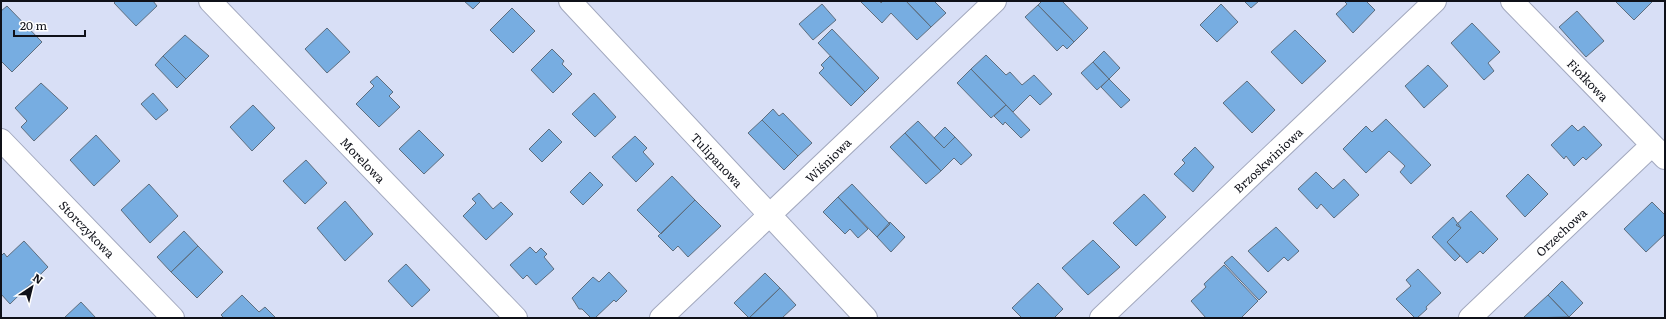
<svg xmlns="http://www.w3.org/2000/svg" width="1666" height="319" font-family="Literata,serif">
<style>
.building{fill:#77ade1;stroke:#5e6e7f}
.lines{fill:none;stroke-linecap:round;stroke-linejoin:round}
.minor-casing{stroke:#a2a8be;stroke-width:24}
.minor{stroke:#fff;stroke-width:22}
.labels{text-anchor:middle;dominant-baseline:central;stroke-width:3;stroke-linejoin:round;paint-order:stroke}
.street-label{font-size:12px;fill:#0f1119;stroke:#fff}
</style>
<rect width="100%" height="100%" fill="#d8dff6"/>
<path class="building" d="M116,1H153L157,6L136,26L114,3Z
M464,1H481L473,9Z
M860,1H880L881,3L883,1H906L931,27L917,40L891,13L882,23Z
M906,1H934L946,13L931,27Z
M1042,1H1062L1088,28L1074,42L1038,5Z
M1244,1H1259L1251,8Z
M1344,1H1366L1375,10L1353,33L1336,14L1347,4Z
M1615,1H1653L1634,20Z
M822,4L836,20L813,40L799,24Z
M1221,4L1238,22L1217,42L1200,25Z
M1038,5L1074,42L1067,49L1063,45L1057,51L1025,17Z
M7,6L42,42L12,72L2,62L1,63V11Z
M512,8L535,31L513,53L490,30Z
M1577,11L1604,41L1586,57L1559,27Z
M1472,23L1500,52L1488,63L1494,71L1484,80L1451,43Z
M327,28L350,52L327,73L305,49Z
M832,29L879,78L865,92L818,43Z
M1295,30L1326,61L1302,84L1271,52Z
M185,35L209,56L186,79L163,56Z
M552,49L564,61L562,64L572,74L553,93L531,70Z
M1104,51L1120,68L1109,79L1093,62Z
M986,55L1006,75L1010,72L1022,85L1034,75L1052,94L1040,105L1030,95L1013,112L971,69Z
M163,56L186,79L177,88L155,65Z
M830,56L865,92L851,106L819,73L824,68L821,65Z
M1093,62L1109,79L1097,90L1081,73Z
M1428,65L1448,86L1424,108L1405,86Z
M971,69L1006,105L991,118L957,83Z
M377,76L393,92L389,96L400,107L379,127L356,104L374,86L370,82Z
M1109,79L1130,100L1121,108L1101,87Z
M1247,81L1275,110L1252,133L1223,103Z
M41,83L68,108L34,141L21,127L27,121L15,108Z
M153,93L168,110L156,120L141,104Z
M594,93L616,117L595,137L572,114Z
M253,105L275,128L252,151L230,127Z
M1006,105L1030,130L1021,138L1005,122L1003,125L994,116Z
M773,109L779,116L783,113L812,143L798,156L762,120Z
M1386,119L1431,165L1411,184L1400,172L1405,166L1389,151L1366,173L1343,149L1366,126L1372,132Z
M762,120L798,156L784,170L748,133Z
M918,121L944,148L955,137L972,155L961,165L954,158L941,171L905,133Z
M1572,125L1578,131L1584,126L1602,145L1586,160L1583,157L1574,166L1566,156L1564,159L1551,145Z
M945,127L955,137L944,148L934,138Z
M549,129L562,142L542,162L529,149Z
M419,130L444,155L424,174L399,149Z
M905,133L941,171L926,184L890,147Z
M96,135L120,161L94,186L70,160Z
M635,136L647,148L643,152L654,164L636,182L612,157Z
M1195,147L1214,167L1193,192L1174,174L1185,163L1182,160Z
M306,160L327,183L305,204L283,181Z
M590,172L603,185L583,205L570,192Z
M1316,172L1333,189L1344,179L1359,195L1334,218L1321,204L1317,209L1298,189Z
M1528,174L1548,194L1525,217L1506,196Z
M672,176L695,200L661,234L637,210Z
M149,184L178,216L150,243L121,210Z
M852,184L890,224L877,237L838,197Z
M479,193L493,209L501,202L513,214L486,240L463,216L476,203L472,199Z
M1144,194L1166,217L1136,246L1113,223Z
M838,197L868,229L858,238L850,229L845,234L823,212Z
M695,200L721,226L688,257L678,246L673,251L658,236Z
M345,201L373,234L345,261L317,228Z
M1652,202L1665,215V234L1646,252L1624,229Z
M1471,211L1498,239L1483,254L1480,251L1467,263L1447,242L1461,228L1456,225Z
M1453,217L1461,228L1447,242L1460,256L1455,261L1432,237Z
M890,222L905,237L891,252L877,237Z
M1276,227L1299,251L1288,261L1284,257L1268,272L1248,251Z
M184,231L198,246L171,272L157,257Z
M1093,240L1120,267L1088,295L1062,268Z
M24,241L48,267L10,304L1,294V256L4,253L7,257Z
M198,246L223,272L197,298L171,272Z
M530,247L536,253L541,248L547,254L544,257L554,269L536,285L527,275L523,279L510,265Z
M1232,256L1267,292L1259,300L1224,263Z
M406,264L430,290L412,307L388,281Z
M1224,265L1258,301L1241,318H1206L1191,301L1206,287L1204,284Z
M1418,269L1441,293L1426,307L1427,309L1417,318H1415L1396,299L1411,286L1406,280Z
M609,272L627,291L616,302L614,300L595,318H591L582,309H579L572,298L593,277L599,282Z
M765,273L780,288L749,318L734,303Z
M1562,281L1583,303L1569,317L1548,295Z
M1038,283L1063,309L1054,318H1022L1012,308Z
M780,288L796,305L782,318H749Z
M242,295L259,312L265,307L276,318H224L221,315Z
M1548,295L1569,317L1525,318L1524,317Z
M81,302L96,318H64Z"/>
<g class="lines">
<g class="minor-casing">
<path id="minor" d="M210,1L516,318
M570,1L866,318
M1512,1L1665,158
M1,140L173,318
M661,318L995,1
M1101,318L1435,1
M1470,318L1652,145"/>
</g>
<use href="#minor" class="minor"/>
</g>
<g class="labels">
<g class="street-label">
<text transform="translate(1588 80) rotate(46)">Fiołkowa</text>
<text transform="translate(363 160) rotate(46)">Morelowa</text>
<text transform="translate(717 160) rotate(47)">Tulipanowa</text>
<text transform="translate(828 160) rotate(-44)">Wiśniowa</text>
<text transform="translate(1268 160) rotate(-43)">Brzoskwiniowa</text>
<text transform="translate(87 229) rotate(46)">Storczykowa</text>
<text transform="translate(1561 232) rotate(-43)">Orzechowa</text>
</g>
</g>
<rect width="1666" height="319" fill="none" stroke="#0f1119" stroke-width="4"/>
<g transform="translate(32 287) rotate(35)" stroke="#ffffff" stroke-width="3" paint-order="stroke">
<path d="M0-3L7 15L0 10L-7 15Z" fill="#0f1119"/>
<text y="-6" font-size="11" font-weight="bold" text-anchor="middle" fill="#0f1119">N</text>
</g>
<path d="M14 30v6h71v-6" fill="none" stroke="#0f1119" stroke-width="2"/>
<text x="20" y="30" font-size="12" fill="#0f1119" stroke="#ffffff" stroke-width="3" paint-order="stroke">20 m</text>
</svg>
